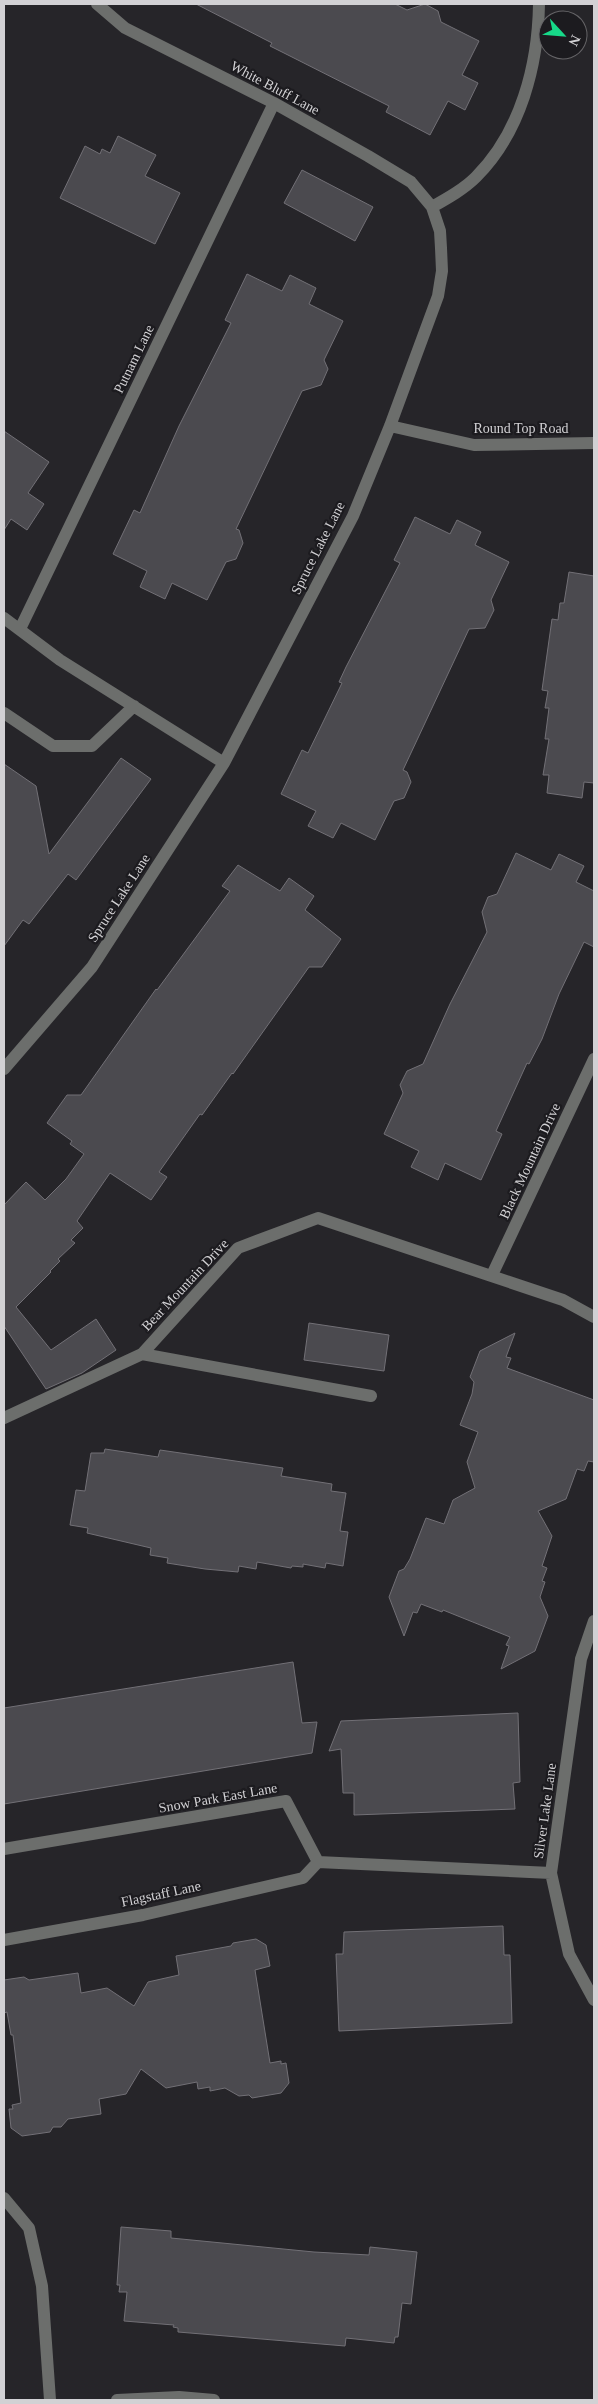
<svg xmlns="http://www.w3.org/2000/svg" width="598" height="2404" font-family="Georgia,serif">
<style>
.building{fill:#4b4a4f;stroke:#727076}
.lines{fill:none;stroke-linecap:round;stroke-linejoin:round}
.minor{stroke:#6c6e6c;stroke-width:12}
.labels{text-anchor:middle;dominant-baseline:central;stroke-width:4.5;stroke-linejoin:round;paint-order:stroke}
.street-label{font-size:14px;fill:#d2d1d4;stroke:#1c1b1f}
</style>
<rect width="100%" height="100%" fill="#262529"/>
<path class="building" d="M 196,4 L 395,4 L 407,10 L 425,4 L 438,11 L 441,22 L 479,41 L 462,75 L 478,83 L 465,110 L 448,101 L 430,135 L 386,112 L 389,106 L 284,53 L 270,46 L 272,43 Z
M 118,136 L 156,155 L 145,176 L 180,193 L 155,244 L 60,198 L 85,146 L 100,154 L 102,149 L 110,153 Z
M 302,170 L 373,207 L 355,241 L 284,203 Z
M 247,274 L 282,291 L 290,275 L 316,288 L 309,304 L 343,321 L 324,360 L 328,369 L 321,385 L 302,391 L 236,529 L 239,530 L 243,543 L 236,559 L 226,562 L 207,600 L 172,583 L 165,599 L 140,587 L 147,571 L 113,554 L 134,510 L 140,513 L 179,426 L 231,323 L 225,320 Z
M 4,431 L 49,462 L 28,493 L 44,504 L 27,530 L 11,519 L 4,530 Z
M 415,517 L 450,534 L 457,520 L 481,532 L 475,545 L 509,562 L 491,600 L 494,610 L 485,628 L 469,629 L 403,770 L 407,772 L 411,782 L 404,798 L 394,801 L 375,840 L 341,823 L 333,838 L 308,826 L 316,811 L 281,794 L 302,750 L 308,753 L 342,683 L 339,682 L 346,667 L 400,563 L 394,560 Z
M 569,572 L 594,576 L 594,783 L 584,782 L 582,798 L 547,793 L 549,775 L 543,775 L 549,739 L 545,739 L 549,708 L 545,708 L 548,691 L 542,690 L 552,619 L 558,620 L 560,603 L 564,603 Z
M 121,758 L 151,779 L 76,880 L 68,874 L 29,924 L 23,920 L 4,946 L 4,764 L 36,786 L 49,854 Z
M 516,853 L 551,870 L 559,854 L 584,866 L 576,882 L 594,891 L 594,947 L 584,942 L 559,994 L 542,1039 L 529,1064 L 527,1063 L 496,1131 L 502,1134 L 481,1180 L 445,1163 L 438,1180 L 411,1167 L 419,1151 L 384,1134 L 403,1093 L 400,1085 L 407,1071 L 423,1064 L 450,1004 L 487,932 L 482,912 L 488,897 L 497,894 Z
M 238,865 L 280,891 L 289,878 L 314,896 L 305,910 L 341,939 L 322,967 L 309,967 L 233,1074 L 232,1073 L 202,1115 L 200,1114 L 159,1172 L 167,1177 L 151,1200 L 110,1173 L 77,1221 L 83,1228 L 71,1240 L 75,1243 L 58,1259 L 60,1261 L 50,1271 L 51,1272 L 16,1307 L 51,1350 L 96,1319 L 116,1350 L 82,1373 L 46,1389 L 4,1326 L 4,1205 L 26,1182 L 45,1200 L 66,1179 L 84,1154 L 70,1144 L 72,1141 L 47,1123 L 67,1095 L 81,1095 L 156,989 L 157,990 L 230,891 L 222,886 Z
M 309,1323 L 389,1335 L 384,1371 L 304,1360 Z
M 515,1333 L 506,1357 L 511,1358 L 507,1368 L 594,1400 L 594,1462 L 588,1461 L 584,1471 L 577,1469 L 566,1499 L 538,1511 L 552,1536 L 542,1566 L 547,1568 L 542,1581 L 545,1582 L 540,1597 L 548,1616 L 535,1651 L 501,1669 L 509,1646 L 506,1645 L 510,1637 L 443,1610 L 442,1612 L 421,1604 L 417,1613 L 413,1612 L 404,1636 L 389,1597 L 399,1571 L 404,1569 L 410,1559 L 426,1518 L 444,1524 L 453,1500 L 475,1488 L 467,1462 L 478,1432 L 460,1425 L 472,1394 L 474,1382 L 470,1377 L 480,1351 Z
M 105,1449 L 158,1457 L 160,1450 L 283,1468 L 281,1476 L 332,1484 L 331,1491 L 346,1493 L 340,1531 L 348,1532 L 343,1566 L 326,1563 L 325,1568 L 303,1564 L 303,1567 L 292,1566 L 291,1568 L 257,1562 L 256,1569 L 239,1566 L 238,1572 L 205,1569 L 167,1563 L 168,1558 L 150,1555 L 151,1548 L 87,1533 L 88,1528 L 70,1525 L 76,1490 L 85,1491 L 91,1453 L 104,1453 Z
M 293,1662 L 302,1723 L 317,1722 L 312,1753 L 4,1804 L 4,1708 Z
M 518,1713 L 520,1782 L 513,1783 L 515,1809 L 354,1815 L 354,1793 L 343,1793 L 341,1749 L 329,1751 L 341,1721 Z
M 503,1926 L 504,1955 L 510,1955 L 512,2023 L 339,2031 L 336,1954 L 343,1954 L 344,1932 Z
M 256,1939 L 266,1945 L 270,1966 L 255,1970 L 270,2063 L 281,2061 L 281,2064 L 286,2063 L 289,2083 L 281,2093 L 252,2098 L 249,2095 L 239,2096 L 225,2088 L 210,2091 L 210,2087 L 198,2089 L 197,2082 L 166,2088 L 141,2069 L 126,2094 L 99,2099 L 101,2114 L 68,2119 L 61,2127 L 53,2127 L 50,2132 L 22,2136 L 11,2128 L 9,2109 L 13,2109 L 12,2105 L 21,2103 L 13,2035 L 11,2035 L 7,2012 L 4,2013 L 4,1980 L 24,1977 L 29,1980 L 78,1973 L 81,1993 L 107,1988 L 134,2006 L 148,1982 L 179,1975 L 176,1956 L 231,1946 L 233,1943 Z
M 121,2227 L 171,2231 L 171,2238 L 314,2252 L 369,2255 L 370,2247 L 417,2252 L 411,2304 L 402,2303 L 398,2337 L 395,2337 L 394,2343 L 346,2338 L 345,2346 L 178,2332 L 178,2328 L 173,2327 L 174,2325 L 124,2321 L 127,2292 L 119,2292 L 120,2285 L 117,2285 Z"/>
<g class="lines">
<path class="minor" d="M 97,4 L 125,28 L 274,103 L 368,156 L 411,182 L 432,207
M 390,426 L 474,445 L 594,443
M 4,618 L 60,660 L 224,763
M 20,629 L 274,103
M 4,713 L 53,746 L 92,746 L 134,706
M 4,1069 L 92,967 L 224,763 L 353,516 L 390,426 L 438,296 L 442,271 L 441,248 L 440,231 L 432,207 C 448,198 464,189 476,177 C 521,132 538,65 539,4
M 492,1275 L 594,1059
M 142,1354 L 371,1396
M 4,1418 L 142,1354 L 238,1248 L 318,1218 L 563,1300 L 594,1317
M 594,1621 L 581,1659 L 551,1873 L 569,1954 L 594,2000
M 4,1849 L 286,1801 L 318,1862
M 318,1862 L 551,1873
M 4,1940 L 143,1915 L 303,1878 L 318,1862
M 4,2198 L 29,2228 L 42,2286 L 50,2400
M 117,2400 L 179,2397 L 214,2400"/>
</g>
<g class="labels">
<g class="street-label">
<text transform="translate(275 88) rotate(28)">White Bluff Lane</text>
<text transform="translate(134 359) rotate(-64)">Putnam Lane</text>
<text x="521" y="428">Round Top Road</text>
<text transform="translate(318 548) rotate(-63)">Spruce Lake Lane</text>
<text transform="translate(119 898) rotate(-57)">Spruce Lake Lane</text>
<text transform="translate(530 1161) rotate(-65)">Black Mountain Drive</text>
<text transform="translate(185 1285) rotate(-47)">Bear Mountain Drive</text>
<text transform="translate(218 1798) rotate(-10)">Snow Park East Lane</text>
<text transform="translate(545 1811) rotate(-82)">Silver Lake Lane</text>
<text transform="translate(161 1894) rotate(-12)">Flagstaff Lane</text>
</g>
</g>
<rect width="598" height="2404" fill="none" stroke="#d2d1d4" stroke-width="10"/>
<g transform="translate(563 35) rotate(116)"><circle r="24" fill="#1c1b1f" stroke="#656467"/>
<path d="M0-4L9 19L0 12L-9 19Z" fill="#17d989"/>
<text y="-8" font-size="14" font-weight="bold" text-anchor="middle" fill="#d2d1d4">N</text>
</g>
</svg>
